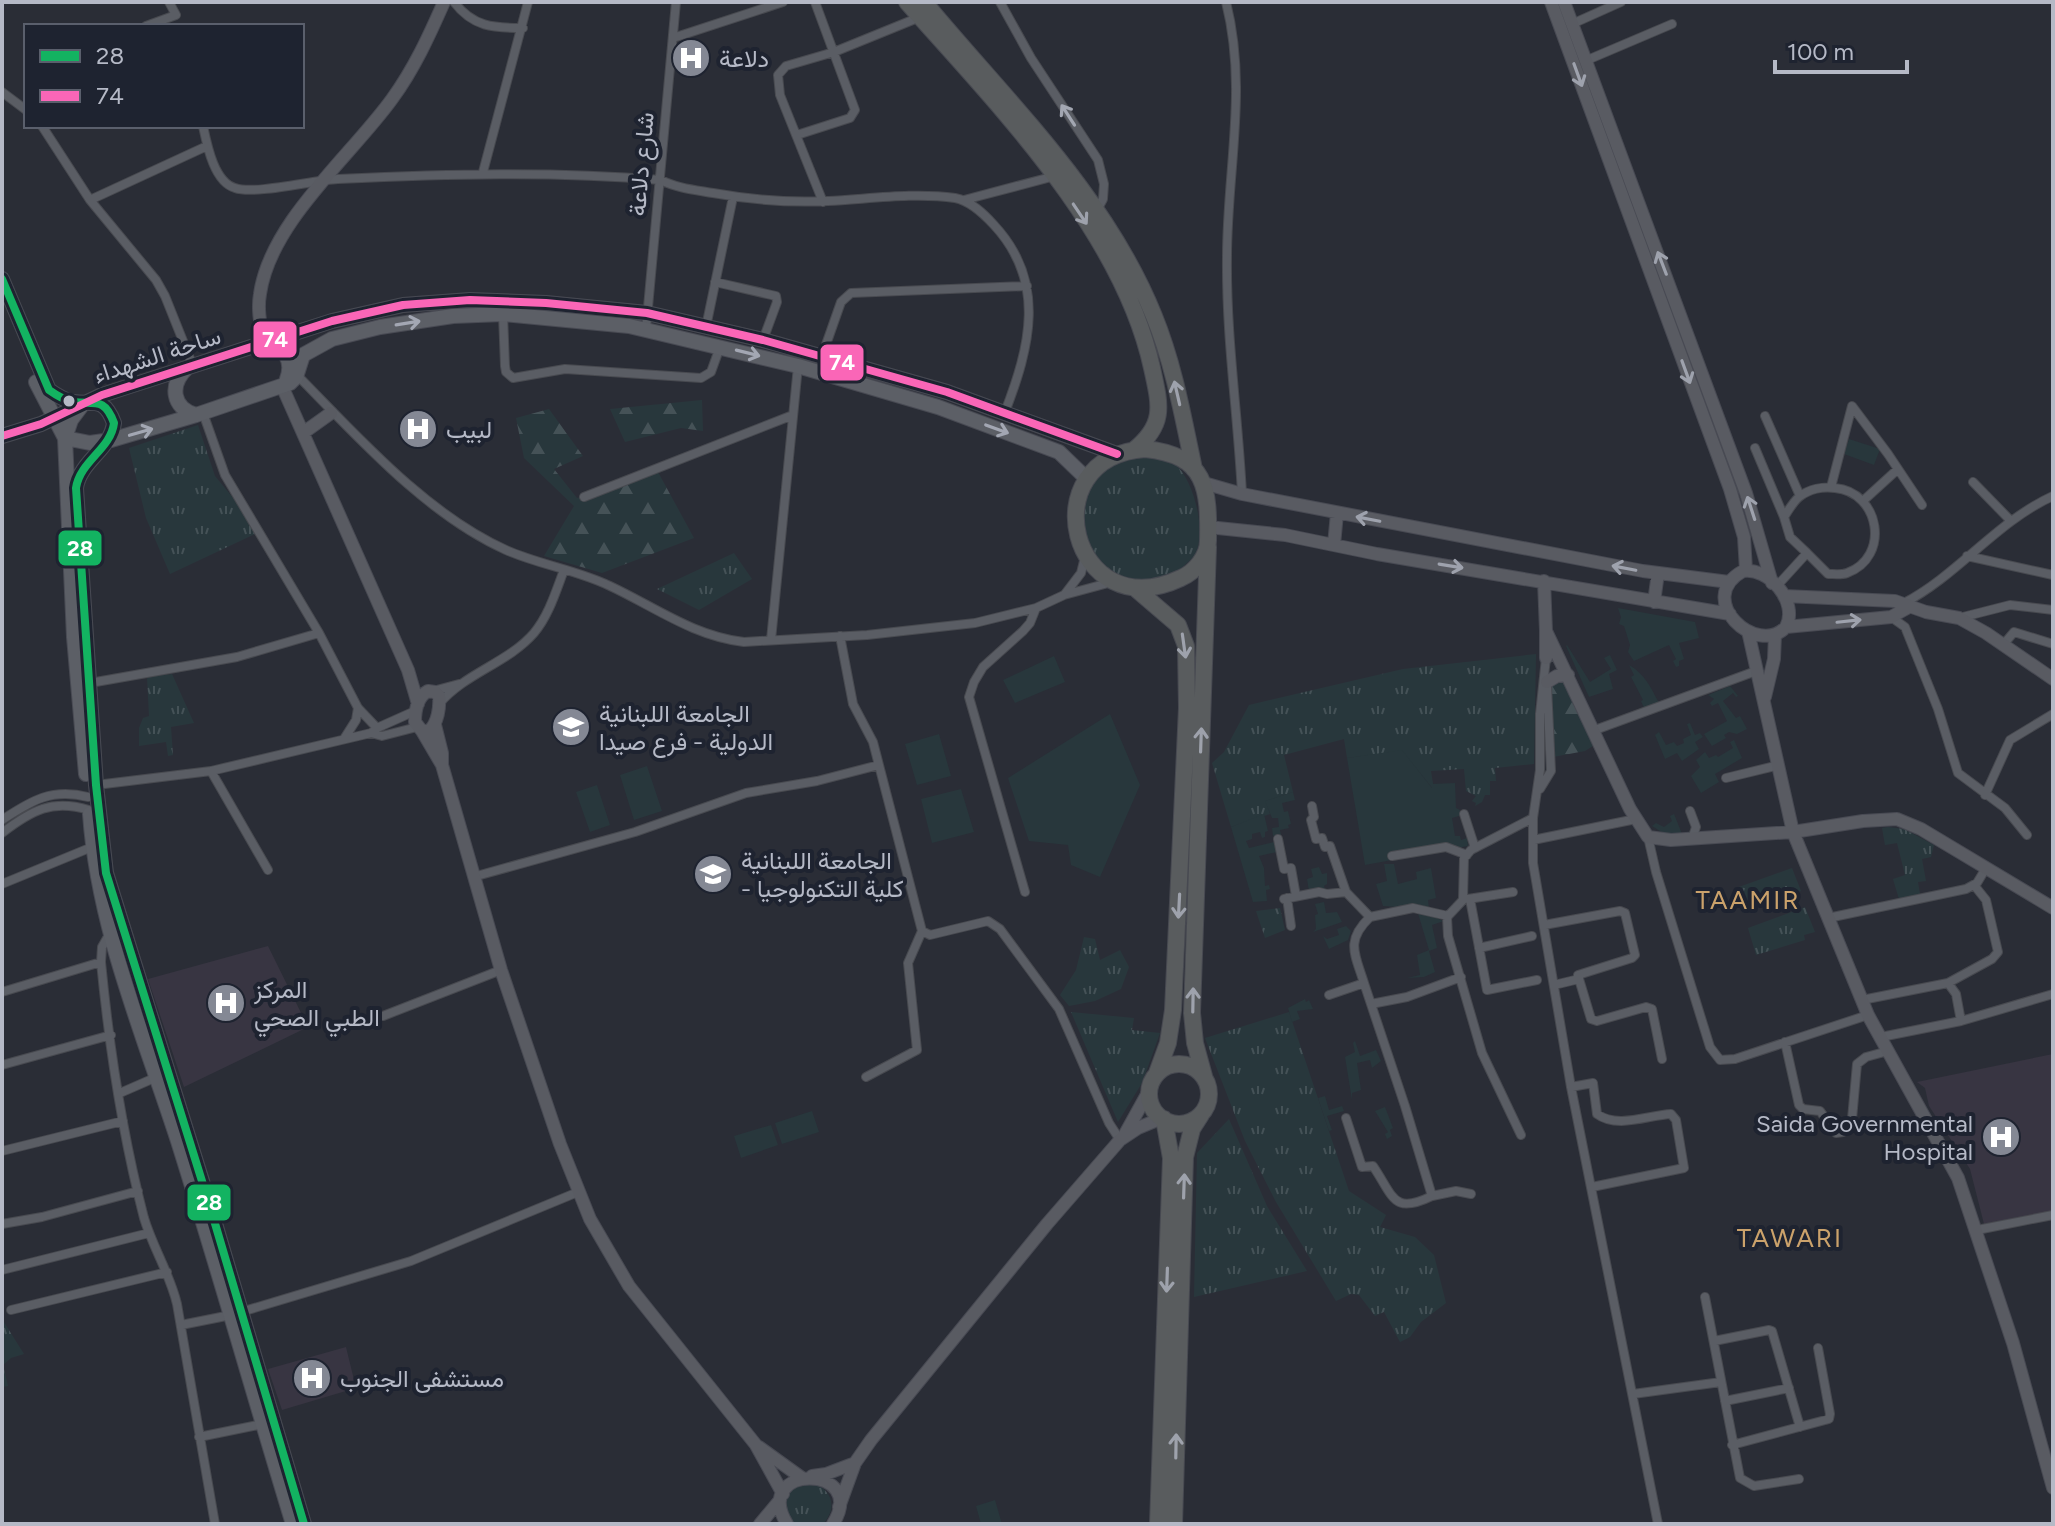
<svg xmlns="http://www.w3.org/2000/svg" width="2055" height="1526" font-family="Figtree,Vazirmatn,sans-serif">
<style>
.medical{fill:#383542}
.grass{fill:url(#grass-tufts)}
.forest{fill:url(#forest-firs)}
.garden{fill:#28373c}
.lines{fill:none;stroke-linecap:round;stroke-linejoin:round}
.street-casing{stroke:#484a50;stroke-width:10}
.secondary-casing{stroke:#484a53;stroke-width:14}
.primary-casing{stroke:#484a53;stroke-width:16}
.highway-casing{stroke:#474951;stroke-width:18}
.street{stroke:#5a5d64;stroke-width:8}
.secondary{stroke:#595b62;stroke-width:12}
.primary{stroke:#5c5f66;stroke-width:14}
.highway{stroke:#595c5e;stroke-width:16}
.bus-1-casing{stroke:#1e2330;stroke-width:14}
.bus-2-casing{stroke:#1e2330;stroke-width:14}
.bus-1{stroke:#13b361;stroke-width:8}
.bus-2{stroke:#fa66b7;stroke-width:8}
.oneway{stroke:#9ea2ad}
.oneway2{stroke:#a3a7b2}
.oneway3{stroke:#9ea2ac}
.oneway4{stroke:#a3a7b3}
.bus-dot{fill:#b5b9c6;stroke:#1e2330;stroke-width:3}
.labels{text-anchor:middle;dominant-baseline:central;stroke-width:8;stroke-linejoin:round;paint-order:stroke}
.poi-label{font-size:24px;fill:#b5b9c6;stroke:#1e2330;text-anchor:start}
.street-label{font-size:24px;fill:#b5b9c6;stroke:#1e2330}
.neighbourhood-label{font-size:26px;letter-spacing:2px;fill:#cba26b;stroke:#1e2330}
.line-badge{stroke:#1e2330;stroke-width:3}
.badge-label{font-size:22px;text-anchor:middle;font-weight:bold;fill:#fff}
</style>
<defs>
<pattern id="grass-tufts" width="24" height="20" patternUnits="userSpaceOnUse" patternTransform="scale(2)"><rect width="24" height="20" fill="#28373c"/><path d="M3 7l-1-3M5 7V3M7 7l1-3M15 17l-1-3M17 17v-4M19 17l1-3" fill="none" stroke="#455257"/></pattern>
<pattern id="forest-firs" width="22" height="20" patternUnits="userSpaceOnUse" patternTransform="scale(2)"><rect width="22" height="20" fill="#28373c"/><path d="M5 1l3.5 6h-7zM16 11l3.5 6h-7z" fill="#455257"/></pattern>
</defs>
<rect width="100%" height="100%" fill="#2a2d36"/>
<path class="medical" d="M 268,946 L 308,1027 L 184,1087 L 148,979 Z
M 2053,1054 L 2053,1211 L 1984,1224 L 1970,1169 L 1929,1106 L 1925,1088 L 1917,1082 Z
M 346,1347 L 356,1388 L 282,1410 L 268,1369 Z"/>
<path class="grass" d="M 198,425 L 215,476 L 239,505 L 255,534 L 170,574 L 146,518 L 129,448 Z
M 1152,455 C 1159,457 1169,459 1175,464 C 1194,480 1207,532 1195,555 C 1195,556 1187,563 1186,564 C 1160,590 1117,584 1094,557 C 1073,532 1080,480 1110,465 C 1121,459 1139,458 1152,455 Z
M 734,553 L 752,579 L 699,610 L 657,589 Z
M 1536,654 L 1534,764 L 1495,768 L 1496,781 L 1490,781 L 1490,795 L 1485,795 L 1482,802 L 1475,806 L 1476,803 L 1472,801 L 1476,796 L 1466,791 L 1464,769 L 1431,771 L 1434,790 L 1402,751 L 1347,758 L 1344,739 L 1284,755 L 1293,792 L 1266,801 L 1270,814 L 1231,827 L 1212,763 L 1224,752 L 1249,705 L 1403,669 Z
M 172,674 L 194,723 L 171,727 L 173,755 L 168,756 L 166,742 L 139,746 L 139,728 L 143,718 L 149,716 L 147,677 Z
M 1888,827 L 1904,829 L 1934,845 L 1931,857 L 1922,859 L 1926,881 L 1918,882 L 1920,894 L 1899,899 L 1893,879 L 1905,875 L 1897,843 L 1885,845 L 1882,828 Z
M 1792,868 L 1801,891 L 1743,913 L 1736,888 Z
M 1805,907 L 1815,932 L 1804,935 L 1805,940 L 1756,955 L 1748,928 Z
M 1280,908 L 1285,930 L 1265,938 L 1256,911 Z
M 1084,937 L 1095,939 L 1100,960 L 1120,950 L 1129,967 L 1121,989 L 1095,1001 L 1069,1006 L 1060,995 L 1076,970 Z
M 1071,1012 L 1134,1018 L 1132,1030 L 1160,1033 L 1142,1083 L 1118,1122 Z
M 1289,1012 L 1349,1191 L 1386,1215 L 1380,1227 L 1415,1237 L 1434,1255 L 1446,1303 L 1421,1322 L 1410,1337 L 1400,1342 L 1384,1312 L 1375,1316 L 1359,1295 L 1351,1294 L 1336,1301 L 1276,1202 L 1245,1141 L 1205,1038 Z
M 1229,1119 L 1267,1206 L 1307,1271 L 1194,1297 L 1197,1153 Z
M 2,1319 L 24,1354 L 11,1358 L 3,1365 L 8,1386 L 2,1387 Z
M 814,1482 C 832,1492 838,1507 823,1524 L 793,1524 C 784,1510 784,1503 791,1488 Z"/>
<path class="forest" d="M 702,400 L 703,431 L 681,428 L 625,442 L 610,409 Z
M 549,409 L 583,456 L 554,469 L 577,498 L 658,472 L 694,538 L 602,573 L 544,556 L 574,506 L 524,458 L 516,418 Z
M 1563,679 L 1596,744 L 1585,751 L 1553,757 L 1550,683 Z"/>
<path class="garden" d="M 1849,439 L 1880,449 L 1874,465 L 1844,454 Z
M 1618,608 L 1695,622 L 1699,638 L 1679,643 L 1684,659 L 1679,661 L 1679,666 L 1676,667 L 1673,661 L 1676,659 L 1669,645 L 1634,661 L 1628,652 L 1630,645 L 1624,626 L 1619,624 L 1621,617 Z
M 1567,645 L 1590,682 L 1611,669 L 1604,658 L 1610,655 L 1617,670 L 1609,674 L 1613,689 L 1589,697 L 1566,646 Z
M 1054,656 L 1065,682 L 1015,703 L 1003,680 Z
M 1629,665 C 1645,674 1651,688 1659,703 L 1645,710 L 1641,701 L 1643,700 L 1631,677 L 1634,675 Z
M 1730,686 L 1738,696 L 1736,697 L 1733,693 L 1723,701 L 1736,718 L 1740,716 L 1747,729 L 1737,734 L 1729,732 L 1724,735 L 1726,738 L 1712,746 L 1704,734 L 1727,721 L 1718,703 L 1712,706 L 1710,703 L 1714,699 L 1708,695 Z
M 1110,714 L 1140,785 L 1100,877 L 1071,865 L 1068,845 L 1029,841 L 1008,778 Z
M 1690,723 L 1695,735 L 1700,733 L 1703,737 L 1695,742 L 1699,749 L 1682,761 L 1677,753 L 1665,759 L 1655,735 L 1659,732 L 1666,745 L 1674,742 L 1677,746 L 1684,743 L 1683,739 L 1691,735 L 1687,724 Z
M 939,734 L 951,776 L 917,785 L 905,744 Z
M 1734,740 L 1742,758 L 1715,774 L 1719,782 L 1701,793 L 1691,776 L 1700,767 L 1696,760 L 1705,752 L 1709,758 L 1716,755 L 1718,757 L 1733,748 L 1730,742 Z
M 1402,750 L 1432,788 L 1432,784 L 1455,783 L 1456,808 L 1460,810 L 1459,816 L 1452,818 L 1455,836 L 1460,836 L 1461,840 L 1467,838 L 1468,846 L 1365,865 L 1347,758 Z
M 647,766 L 662,811 L 634,820 L 620,775 Z
M 597,785 L 610,825 L 590,832 L 576,792 Z
M 961,789 L 974,832 L 932,843 L 921,799 Z
M 1293,792 L 1295,800 L 1282,803 L 1284,812 L 1288,811 L 1291,824 L 1288,825 L 1289,828 L 1280,830 L 1281,835 L 1273,836 L 1272,828 L 1279,827 L 1278,818 L 1272,818 L 1265,801 Z
M 1264,814 L 1268,831 L 1265,832 L 1265,837 L 1262,838 L 1260,832 L 1252,834 L 1252,839 L 1246,841 L 1249,848 L 1274,842 L 1277,852 L 1259,856 L 1264,868 L 1265,886 L 1269,885 L 1270,889 L 1266,890 L 1267,901 L 1253,902 L 1231,827 Z
M 1674,814 L 1682,834 L 1668,836 L 1652,826 L 1656,823 L 1664,827 L 1672,821 L 1670,816 Z
M 1384,864 L 1394,864 L 1398,884 L 1417,879 L 1416,872 L 1431,868 L 1436,898 L 1428,900 L 1429,909 L 1383,906 L 1376,884 L 1387,881 Z
M 1319,867 L 1322,874 L 1327,873 L 1327,884 L 1324,886 L 1326,892 L 1309,891 L 1307,879 L 1313,877 L 1311,869 Z
M 1324,902 L 1326,913 L 1337,912 L 1342,922 L 1313,932 L 1316,929 L 1315,915 L 1318,914 L 1315,904 Z
M 1417,910 L 1444,921 L 1432,925 L 1437,948 L 1429,951 L 1435,972 L 1424,977 L 1407,978 L 1420,975 L 1417,955 L 1429,950 Z
M 1346,926 L 1351,931 L 1348,940 L 1329,949 L 1323,936 L 1327,939 L 1339,935 L 1337,929 Z
M 1305,999 L 1306,1002 L 1309,1000 L 1313,1009 L 1297,1011 L 1300,1019 L 1292,1022 L 1288,1008 Z
M 1355,1041 L 1360,1056 L 1376,1050 L 1381,1061 L 1372,1068 L 1370,1060 L 1357,1063 L 1361,1090 L 1352,1093 L 1352,1100 L 1345,1057 L 1355,1052 L 1353,1043 Z
M 1325,1096 L 1329,1110 L 1342,1106 L 1344,1111 L 1327,1116 L 1332,1130 L 1329,1131 L 1318,1098 Z
M 1385,1107 L 1393,1128 L 1390,1130 L 1392,1136 L 1387,1139 L 1385,1134 L 1388,1132 L 1375,1111 Z
M 812,1111 L 819,1132 L 782,1144 L 775,1123 Z
M 771,1125 L 778,1145 L 741,1158 L 734,1136 Z
M 995,1500 L 1002,1524 L 981,1524 L 976,1506 Z"/>
<g class="lines">
<g class="street-casing">
<path id="street" d="M 454,2 C 473,27 493,28 523,28
M 1000,2 L 1031,58 L 1098,160 L 1104,184 L 1103,199 L 1097,210
M 1226,2 C 1248,89 1227,170 1227,257 C 1226,337 1238,415 1242,494
M 1572,24 L 1621,2
M 146,26 L 176,15 L 169,2
M 673,38 L 783,2
M 1585,61 L 1672,24
M 2,92 L 26,110
M 42,126 L 90,200 L 156,280 L 165,296 L 193,366
M 203,126 C 207,145 214,182 235,188 C 255,195 313,180 338,179 C 446,174 553,171 661,180 C 676,188 696,190 713,193 C 752,200 789,203 828,201 C 869,199 914,192 955,198 C 971,201 984,214 994,225 C 1047,282 1030,347 1005,412
M 797,135 L 850,118 L 855,110 L 815,2
M 483,172 L 528,2
M 90,200 L 207,146
M 964,200 L 1055,176
M 823,202 L 780,95 L 778,75 L 786,66 L 834,52 L 920,17
M 715,282 L 776,296 L 777,302 L 763,340
M 503,314 L 505,366 L 506,372 L 513,378 L 565,369 L 701,378 L 711,372 L 720,347
M 706,327 L 733,197
M 646,329 L 676,2
M 822,356 L 841,302 L 851,293 L 1027,286
M 297,375 C 358,437 426,514 506,550 C 540,565 577,570 610,586 C 655,607 693,636 744,642 L 867,635 L 975,623 L 1036,608 L 1064,595 L 1112,582
M 203,413 L 225,475 L 319,633 L 358,708 L 377,728
M 1765,416 L 1800,496
M 1755,448 L 1784,517
M 1973,482 L 2010,520
M 1831,487 L 1852,406 L 1888,454 L 1922,505
M 584,497 L 793,415
M 1864,500 L 1898,469
M 1967,556 L 2053,575
M 1776,587 L 1807,553 L 1828,574 C 1834,574 1842,575 1847,573 C 1891,557 1880,492 1835,488 C 1823,486 1809,489 1799,497 C 1793,502 1788,511 1784,517 L 1790,537 L 1807,553
M 1065,594 L 1081,573 L 1085,557
M 1904,603 C 1958,575 1996,522 2053,496
M 1891,617 L 1905,627 L 1938,709 L 1958,773 L 2005,808 L 2027,835
M 1959,618 L 2010,605 L 2053,610
M 840,636 L 853,704 L 873,742 L 922,931 L 930,935 L 988,921 L 1000,929 L 1059,1009 L 1109,1123 L 1120,1140
M 771,640 L 798,366
M 2003,645 L 2014,632 L 2053,644
M 1546,658 L 1540,714 L 1540,770 L 1533,818 L 1533,863 L 1571,1087 L 1658,1524
M 90,683 L 237,657 L 319,633
M 433,691 L 459,684
M 439,704 C 465,673 508,663 534,633 C 549,615 556,591 564,570
M 1595,730 L 1756,671
M 371,733 L 382,736 L 417,727
M 344,739 L 356,720 L 358,708
M 211,771 L 268,870
M 1726,778 L 1779,765
M 96,785 L 211,771 L 371,733 L 377,728 L 415,711
M 1540,789 L 1551,771 L 1547,686
M 1985,795 L 2010,740 L 2053,714
M 1312,806 L 1314,817 L 1311,820 L 1316,839 L 1322,838 L 1325,847 L 1330,846 L 1346,892 L 1370,917 L 1413,908 L 1448,916
M 1690,811 L 1696,827 L 1692,839
M 1464,814 L 1475,848
M 2,820 C 32,800 52,788 88,797
M 2,833 C 32,810 52,799 89,810
M 1648,837 L 1656,872 L 1710,1047 L 1720,1060 L 1735,1059 L 1868,1015
M 1278,839 L 1284,869 L 1291,868 L 1296,896
M 1533,840 L 1636,819
M 1392,856 L 1446,847 L 1467,855
M 473,877 L 635,832 L 746,793 L 817,781 L 879,765
M 2,884 L 92,847
M 1025,892 L 969,697 L 974,682 L 983,667 L 1023,631 L 1030,623 L 1036,608
M 1287,898 L 1291,926
M 1284,899 L 1319,892 L 1327,894 L 1346,892
M 1468,899 L 1513,892
M 1470,899 L 1487,990 L 1537,980
M 1828,918 L 1966,889 L 1977,883 L 1986,868
M 1544,925 L 1620,911 L 1625,913 L 1635,955 L 1632,958 L 1578,975 L 1579,979 L 1591,1019 L 1597,1021 L 1646,1007 L 1652,1009 L 1662,1059
M 110,933 L 102,947 L 101,962 C 109,1045 123,1137 144,1218 C 153,1248 170,1274 177,1304 L 215,1524
M 1479,948 L 1532,936
M 1948,983 L 1992,959 L 1998,952 L 1986,900 L 1974,885
M 1554,985 L 1579,979
M 2,992 L 101,962
M 1329,995 L 1364,983 C 1355,954 1345,941 1370,917
M 1862,1000 L 1948,983 L 1956,994 L 1961,1021
M 1371,1004 L 1407,997 L 1461,977
M 383,1016 L 501,970
M 1881,1037 L 1961,1021 L 2053,994
M 1785,1042 L 1799,1105 L 1803,1109 L 1820,1111 L 1836,1133 L 1843,1132 L 1852,1119 L 1857,1064 L 1866,1057 L 1888,1051
M 2,1065 L 111,1035
M 866,1077 L 917,1050 L 908,963 L 922,931
M 1571,1087 L 1593,1083 L 1597,1114 C 1617,1129 1649,1115 1671,1114 L 1676,1120 L 1684,1168 L 1592,1187
M 120,1093 L 159,1076
M 1346,1118 L 1362,1167 L 1373,1166 C 1394,1197 1393,1215 1432,1196 L 1405,1106 L 1364,983
M 1521,1135 L 1482,1053 L 1448,936 L 1447,917 L 1463,900 L 1464,858 L 1471,850 L 1533,818
M 2,1151 L 123,1121
M 1432,1196 L 1456,1191 L 1471,1194
M 2,1224 L 42,1217 L 138,1191
M 1977,1230 L 2053,1215
M 2,1270 L 149,1233
M 1705,1297 L 1740,1478 L 1754,1486 L 1799,1479
M 11,1310 L 167,1272
M 181,1325 L 231,1315 L 411,1261 L 578,1192
M 1714,1341 L 1769,1330 L 1772,1331 L 1800,1427
M 1633,1394 L 1721,1382
M 1725,1401 L 1789,1388
M 199,1437 L 263,1424
M 1732,1445 L 1829,1419 L 1830,1414 L 1818,1348"/>
</g>
<g class="secondary-casing">
<path id="secondary" d="M 1551,2 L 1730,489 L 1744,537 L 1746,570
M 1564,2 L 1746,493 L 1772,583
M 264,342 C 261,326 257,311 260,294 C 270,222 351,156 392,99 C 414,69 429,36 444,2
M 282,386 L 408,670 L 418,704
M 303,433 L 331,413
M 1204,483 L 1242,494 L 1643,571 L 1729,582
M 1208,527 L 1285,535 L 1377,554 L 1730,614
M 1334,545 L 1337,513
M 1544,581 L 1546,631 L 1630,809 L 1648,837 L 1671,840 L 1793,832 L 1863,821 L 1897,819 L 1921,829 L 2053,908
M 1784,596 L 1895,601 L 1926,612 L 1959,618 L 1986,633 L 2053,679
M 1654,602 L 1658,573
M 1786,627 C 1799,601 1768,567 1743,571 C 1693,599 1757,658 1786,627 L 1891,617 L 1909,607
M 1748,631 L 1793,832 L 1868,1015 L 1958,1178 L 2013,1343 L 2053,1488
M 1546,658 L 1546,631
M 1547,682 L 1557,676 L 1568,675
M 428,691 L 435,692 L 439,696 C 440,707 438,723 429,731 L 422,731 L 415,722 C 415,710 417,697 428,691 Z
M 1765,697 L 1774,659 L 1775,635
M 435,725 L 442,753 L 442,765 L 501,970 L 560,1144 L 590,1219 L 629,1286 L 756,1445 L 783,1494
M 422,731 L 442,765
M 1124,1136 L 1150,1089
M 759,1447 L 802,1478
M 812,1476 L 826,1474 L 855,1463
M 839,1507 L 855,1463 L 871,1440 L 1047,1224 L 1120,1140 L 1138,1128 L 1162,1118
M 760,1524 L 780,1500
M 787,1524 C 750,1463 870,1464 833,1524"/>
</g>
<g class="primary-casing">
<path id="primary" d="M 2,279 L 49,390 C 56,395 64,400 73,402 C 94,405 104,396 114,423 C 111,449 80,461 76,488 L 96,785 L 106,873 L 211,1210 L 304,1524
M 264,342 C 284,346 294,360 287,379
M 187,368 C 169,385 172,408 196,415
M 36,382 L 65,438 L 74,637 L 86,774
M 83,404 L 71,420 L 65,438 L 90,443 L 111,440 L 196,415 L 290,383 L 296,377 L 303,355 L 332,339 L 380,327 L 453,316 L 503,314 L 629,326 L 798,366 L 938,407 L 1059,452 L 1087,479
M 2,436 L 41,424 L 102,395 L 332,321 L 403,305 L 470,300 L 546,303 L 647,313 L 763,340 L 947,392 L 1117,454
M 90,814 C 98,928 143,1033 178,1141 C 218,1268 254,1396 293,1524"/>
</g>
<g class="highway-casing">
<path id="highway" d="M 907,2 C 998,105 1122,230 1152,368 C 1160,405 1166,424 1134,450
M 924,2 C 1006,101 1105,194 1154,316 C 1174,365 1183,417 1194,469
M 1145,449 C 1207,455 1209,489 1208,541 C 1208,556 1195,572 1181,578 C 1071,630 1029,457 1145,449 Z
M 1136,589 L 1178,625 L 1186,646 L 1187,708 L 1173,1010 L 1168,1043 L 1157,1073
M1149 1094a30 30 0 1 1 60 0a30 30 0 1 1-60 0Z
M 1204,1076 L 1195,1043 L 1192,1013 L 1208,547
M 1158,1524 L 1171,1158 L 1164,1119
M 1174,1524 L 1185,1157 L 1192,1129 L 1201,1115"/>
</g>
<use href="#street" class="street"/>
<use href="#secondary" class="secondary"/>
<use href="#primary" class="primary"/>
<use href="#highway" class="highway"/>
<g class="bus-1-casing">
<path id="bus-1" d="M 2,279 L 49,390 C 56,395 64,400 73,402 C 94,405 104,396 114,423 C 111,449 80,461 76,488 L 96,785 L 106,873 L 211,1210 L 304,1524"/>
</g>
<g class="bus-2-casing">
<path id="bus-2" d="M 2,436 L 41,424 L 102,395 L 332,321 L 403,305 L 470,300 L 546,303 L 647,313 L 763,340 L 947,392 L 1117,454"/>
</g>
<use href="#bus-1" class="bus-1"/>
<use href="#bus-2" class="bus-2"/>
</g>
<defs><path id="oneway-shaft" d="M-6 0H5M1.5-3L5.5 0L1.5 3" fill="none" stroke-width="1.6" stroke-linecap="round" stroke-linejoin="round" transform="scale(2)"/></defs>
<g class="oneway">
<use href="#oneway-shaft" transform="translate(1578 75) rotate(70)"/>
<use href="#oneway-shaft" transform="translate(1662 263) rotate(-111)"/>
<use href="#oneway-shaft" transform="translate(1686 372) rotate(70)"/>
<use href="#oneway-shaft" transform="translate(1751 508) rotate(-108)"/>
<use href="#oneway-shaft" transform="translate(1368 519) rotate(-169)"/>
<use href="#oneway-shaft" transform="translate(1451 566) rotate(9)"/>
<use href="#oneway-shaft" transform="translate(1624 568) rotate(-169)"/>
<use href="#oneway-shaft" transform="translate(1849 621) rotate(-6)"/>
</g>
<use class="oneway2" href="#oneway-shaft" transform="translate(1068 115) rotate(-123)"/>
<g class="oneway3">
<use href="#oneway-shaft" transform="translate(1080 214) rotate(56)"/>
<use href="#oneway-shaft" transform="translate(1177 393) rotate(-103)"/>
<use href="#oneway-shaft" transform="translate(1184 646) rotate(82)"/>
<use href="#oneway-shaft" transform="translate(1201 740) rotate(-88)"/>
<use href="#oneway-shaft" transform="translate(1179 906) rotate(93)"/>
<use href="#oneway-shaft" transform="translate(1193 1000) rotate(-89)"/>
<use href="#oneway-shaft" transform="translate(1184 1186) rotate(-88)"/>
<use href="#oneway-shaft" transform="translate(1167 1280) rotate(92)"/>
<use href="#oneway-shaft" transform="translate(1176 1446) rotate(-89)"/>
</g>
<g class="oneway4">
<use href="#oneway-shaft" transform="translate(408 323) rotate(-9)"/>
<use href="#oneway-shaft" transform="translate(748 353) rotate(14)"/>
<use href="#oneway-shaft" transform="translate(997 429) rotate(20)"/>
<use href="#oneway-shaft" transform="translate(141 432) rotate(-16)"/>
</g>
<defs>
<g id="hospital-disc" transform="scale(2)"><circle r="9.5" fill="#848894" stroke="#1e2330"/><path d="M-5-5h3v3.5h4V-5h3V5h-3V1.5h-4V5h-3Z" fill="#fff"/></g>
<g id="university-disc" transform="scale(2)"><circle r="9.5" fill="#848894" stroke="#1e2330"/><path d="M0-5L7-2L0 1L-7-2ZM-4 1L0 2.5L4 1V4Q0 6-4 4Z" fill="#fff"/></g>
</defs>
<g fill-rule="evenodd">
<use href="#hospital-disc" x="691" y="58"/>
<use href="#hospital-disc" x="418" y="429"/>
<use href="#university-disc" x="571" y="727"/>
<use href="#university-disc" x="713" y="874"/>
<use href="#hospital-disc" x="226" y="1003"/>
<use href="#hospital-disc" x="2001" y="1137"/>
<use href="#hospital-disc" x="312" y="1378"/>
</g>
<circle class="bus-dot" cx="69" cy="401" r="7"/>
<g class="labels">
<g class="poi-label">
<text x="719" y="58">دلاعة</text>
<text x="446" y="429">لبيب</text>
<text x="599" y="713">الجامعة اللبنانية<tspan x="599" dy="28">الدولية - فرع صيدا</tspan></text>
<text x="741" y="860">الجامعة اللبنانية<tspan x="741" dy="28">- كلية التكنولوجيا</tspan></text>
<text x="254" y="989">المركز<tspan x="254" dy="28">الطبي الصحي</tspan></text>
<text x="1973" y="1123" text-anchor="end">Saida Governmental<tspan x="1973" dy="28">Hospital</tspan></text>
<text x="340" y="1378">مستشفى الجنوب</text>
</g>
<g class="street-label">
<text transform="translate(641 164) rotate(-85)">شارع دلاعة</text>
<text transform="translate(157 355) rotate(-18)">ساحة الشهداء</text>
</g>
<g class="neighbourhood-label">
<text x="1748" y="900">TAAMIR</text>
<text x="1790" y="1238">TAWARI</text>
</g>
</g>
<g class="line-badge">
<rect x="252" y="320" width="46" height="39" rx="8" fill="#fa66b7"/>
<rect x="819" y="343" width="46" height="39" rx="8" fill="#fa66b7"/>
<rect x="57" y="529" width="46" height="38" rx="8" fill="#13b361"/>
<rect x="186" y="1183" width="46" height="39" rx="8" fill="#13b361"/>
</g>
<g class="badge-label">
<text x="275" y="347">74</text>
<text x="842" y="370">74</text>
<text x="80" y="556">28</text>
<text x="209" y="1210">28</text>
</g>
<rect width="2055" height="1526" fill="none" stroke="#b5b9c6" stroke-width="8"/>
<rect x="24" y="24" width="280" height="104" fill="#1e2330" stroke="#5a5f6c" stroke-width="2"/>
<rect x="40" y="50" width="40" height="12" fill="#13b361" stroke="#5a5f6c" stroke-width="2"/>
<text x="96" y="64" font-size="24" fill="#b5b9c6">28</text>
<rect x="40" y="90" width="40" height="12" fill="#fa66b7" stroke="#5a5f6c" stroke-width="2"/>
<text x="96" y="104" font-size="24" fill="#b5b9c6">74</text>
<path d="M1775 60v12h132v-12" fill="none" stroke="#b5b9c6" stroke-width="4"/>
<text x="1787" y="60" font-size="24" fill="#b5b9c6" stroke="#1e2330" stroke-width="6" paint-order="stroke">100 m</text>
</svg>
